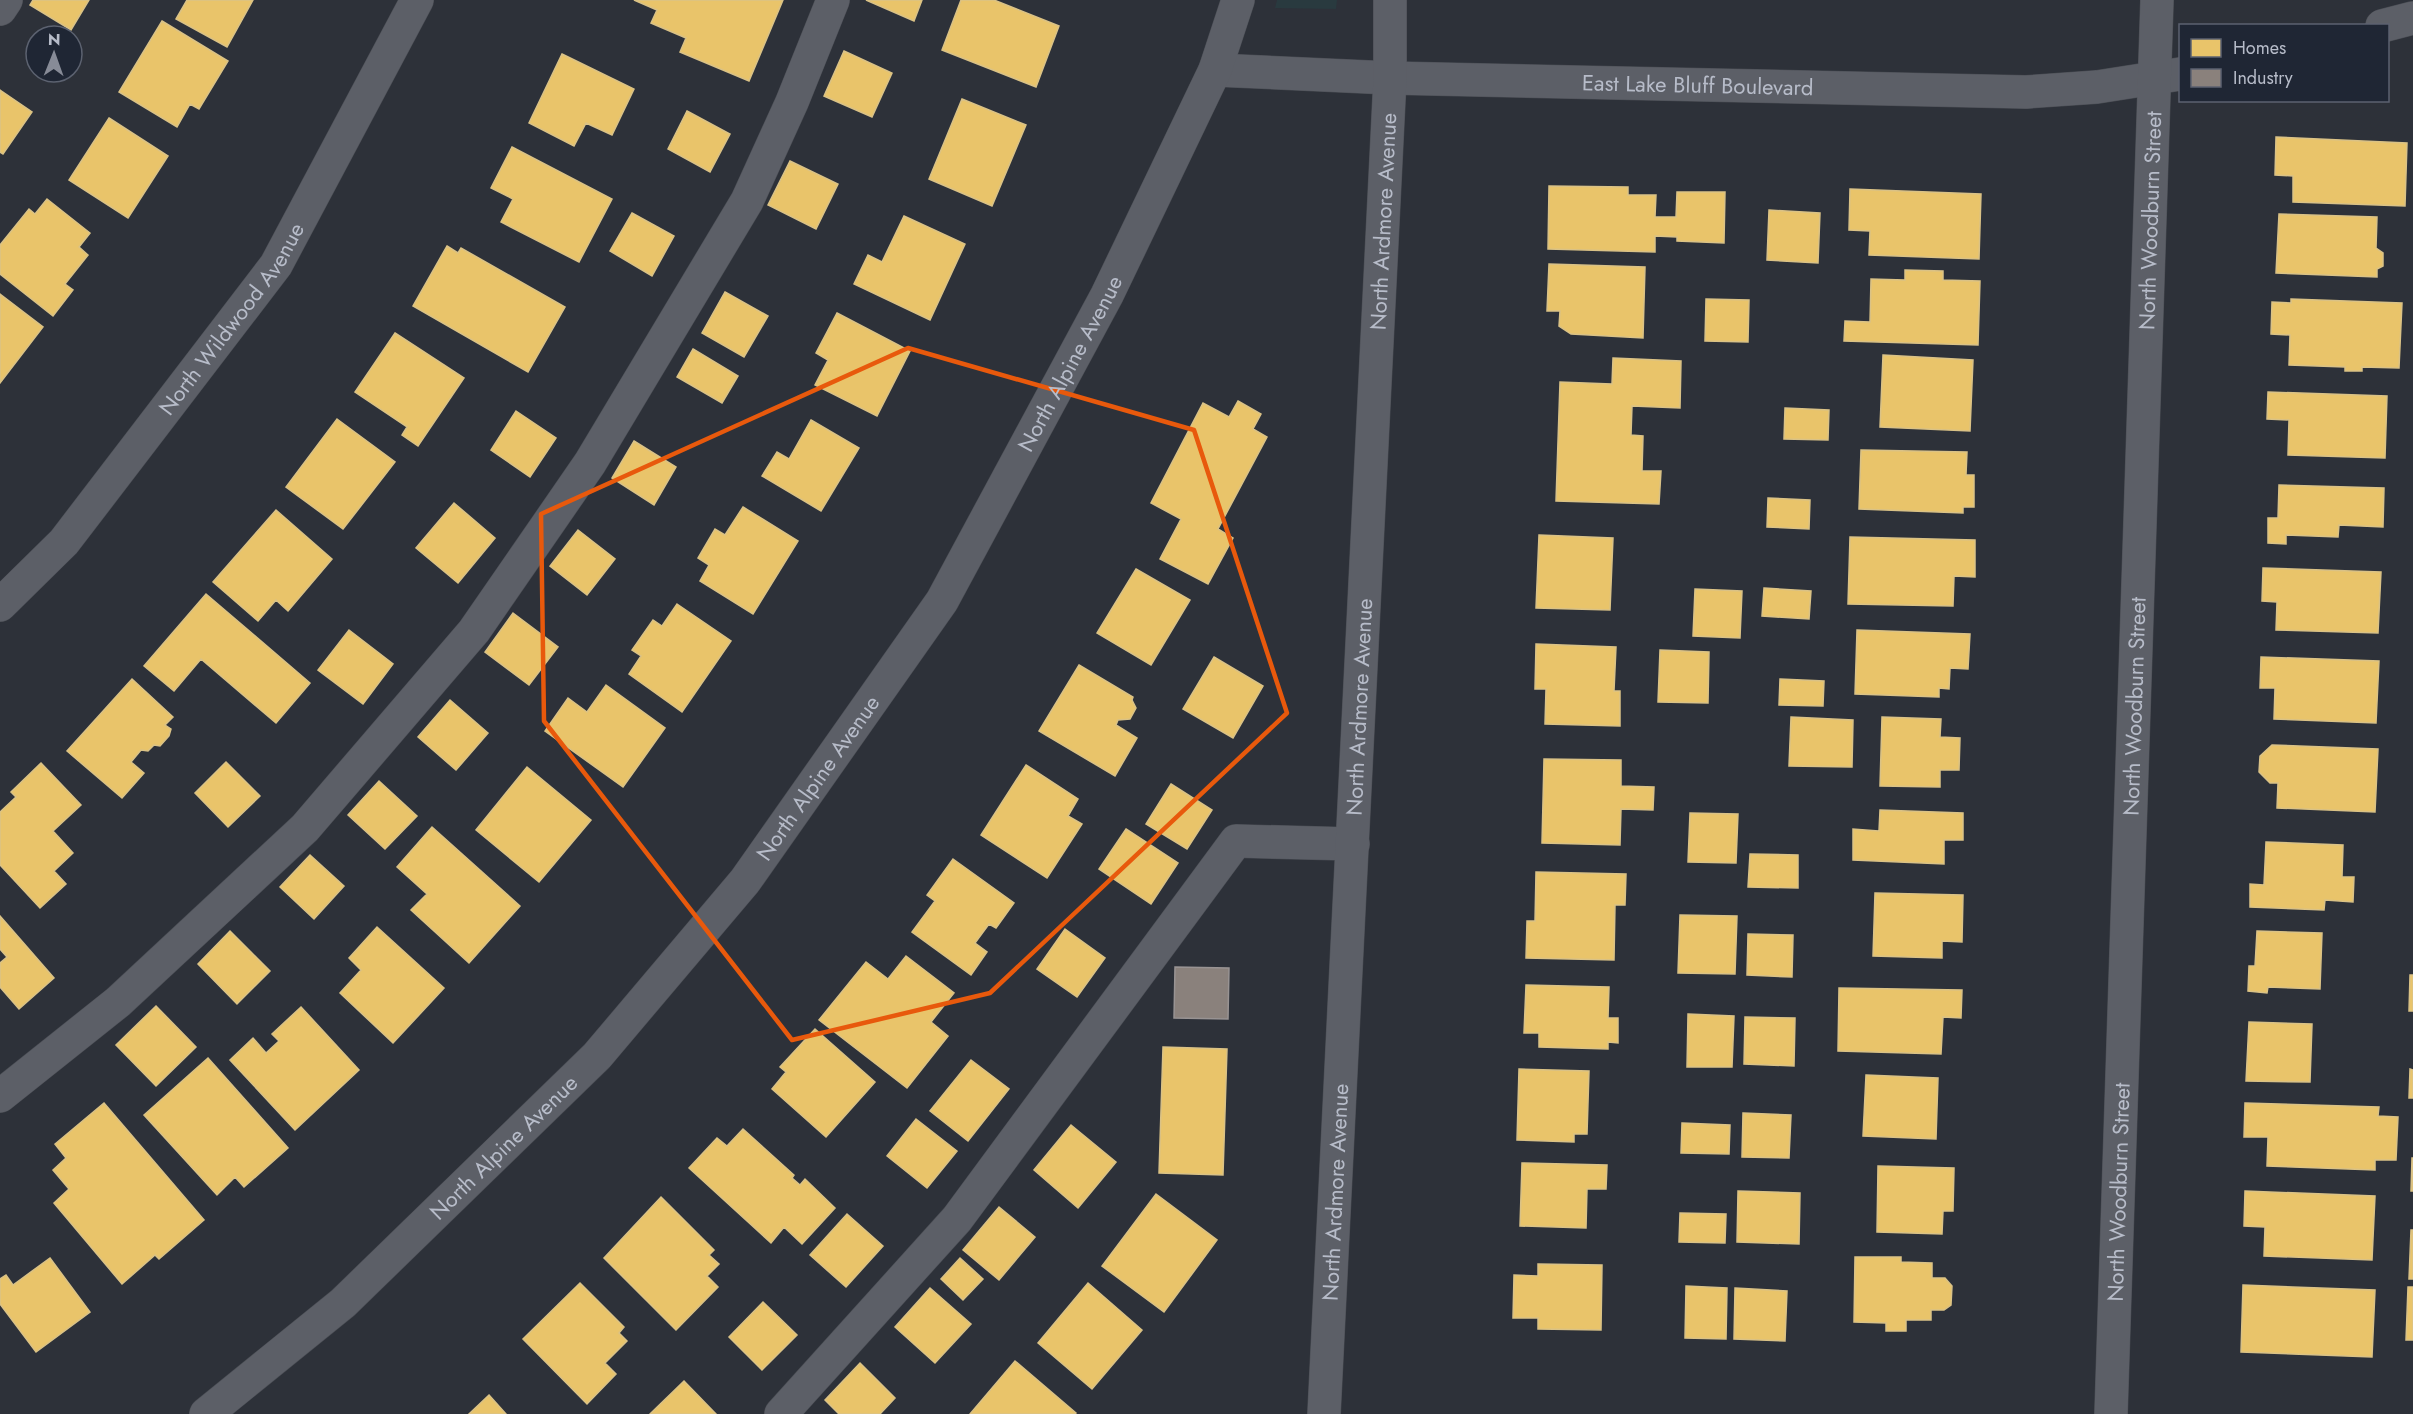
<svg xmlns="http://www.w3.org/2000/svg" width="2413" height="1414" font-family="Jost,sans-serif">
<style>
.green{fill:#293a3f}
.homes{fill:#e9c46a;stroke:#dac286;stroke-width:1.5}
.industry{fill:#8a817c;stroke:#989393;stroke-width:1.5}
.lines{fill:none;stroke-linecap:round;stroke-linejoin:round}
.minor-casing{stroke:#4a4d54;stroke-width:34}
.minor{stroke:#5c5f67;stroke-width:33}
.marked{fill:none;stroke:#e8590c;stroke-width:4.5;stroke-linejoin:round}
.labels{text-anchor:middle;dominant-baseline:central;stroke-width:6;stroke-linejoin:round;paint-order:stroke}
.street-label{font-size:22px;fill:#b7bcc9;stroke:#1f2634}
</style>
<rect width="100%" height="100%" fill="#2d3139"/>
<path class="green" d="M 1277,0 L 1337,0 L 1336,9 L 1275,8 Z"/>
<path class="homes" d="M 33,0 L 89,0 L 71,30 L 30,5 Z
M 187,0 L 253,0 L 227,47 L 176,19 Z
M 634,0 L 783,0 L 749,81 L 680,52 L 686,38 L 651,23 L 657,10 Z
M 866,0 L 922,0 L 914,21 Z
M 961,0 L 994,0 L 1059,26 L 1036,87 L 942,50 Z
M 162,21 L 228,61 L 199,109 L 190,104 L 177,127 L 119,92 Z
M 844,51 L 892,73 L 872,117 L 824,96 Z
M 562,54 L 634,89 L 612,135 L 586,123 L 574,146 L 529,123 Z
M 0,90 L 32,112 L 3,154 L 0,152 Z
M 962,99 L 1026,125 L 992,206 L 929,179 Z
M 687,111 L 730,134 L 710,172 L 668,149 Z
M 109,118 L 168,156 L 128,218 L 69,180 Z
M 2276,137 L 2407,143 L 2405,206 L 2293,202 L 2293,176 L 2275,175 Z
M 512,147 L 612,199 L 579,262 L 501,222 L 513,199 L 491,188 Z
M 790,161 L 838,184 L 816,229 L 768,205 Z
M 1549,186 L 1628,187 L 1628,195 L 1656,195 L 1655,217 L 1676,217 L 1677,192 L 1725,192 L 1724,243 L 1677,241 L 1677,237 L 1655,236 L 1655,252 L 1548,249 Z
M 1850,189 L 1981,194 L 1979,259 L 1869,255 L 1870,231 L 1849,230 Z
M 47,199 L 90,233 L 79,247 L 88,255 L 65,284 L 73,290 L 53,316 L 0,274 L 0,245 L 29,209 L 35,214 Z
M 1769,210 L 1820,213 L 1818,263 L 1767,260 Z
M 632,213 L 674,236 L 652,276 L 610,251 Z
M 2279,214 L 2377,217 L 2376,248 L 2383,253 L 2383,266 L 2377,269 L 2377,277 L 2276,273 Z
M 904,216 L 965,244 L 930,320 L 854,284 L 868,255 L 882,262 Z
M 447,246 L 458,253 L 461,248 L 565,307 L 528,372 L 413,306 Z
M 1549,264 L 1645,267 L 1643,338 L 1571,334 L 1559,326 L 1560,311 L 1547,311 Z
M 1905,270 L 1943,271 L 1943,280 L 1980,281 L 1978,345 L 1844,341 L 1845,321 L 1870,322 L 1871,279 L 1905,280 Z
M 725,292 L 768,316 L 744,357 L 702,333 Z
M 0,294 L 43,327 L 0,383 Z
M 1706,299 L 1749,300 L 1748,342 L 1705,341 Z
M 2291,299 L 2402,303 L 2399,368 L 2362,367 L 2362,371 L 2345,371 L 2345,367 L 2289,365 L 2290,335 L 2271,334 L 2272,302 L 2291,303 Z
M 837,313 L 910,351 L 877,416 L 815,385 L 828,360 L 816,353 Z
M 395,333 L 464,378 L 418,446 L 402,435 L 407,427 L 355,392 Z
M 693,349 L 738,376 L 722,403 L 677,377 Z
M 1883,355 L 1973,360 L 1970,431 L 1880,427 Z
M 1613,358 L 1681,361 L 1680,408 L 1632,406 L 1631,435 L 1643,436 L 1642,471 L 1661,471 L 1659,504 L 1556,501 L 1560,382 L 1612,384 Z
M 2268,392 L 2387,396 L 2385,458 L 2288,455 L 2289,420 L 2267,419 Z
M 1238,401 L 1261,414 L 1253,429 L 1267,437 L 1218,529 L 1233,538 L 1208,584 L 1160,559 L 1181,519 L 1151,503 L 1203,403 L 1229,417 Z
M 1785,408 L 1829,410 L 1828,440 L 1784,439 Z
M 516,411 L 556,438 L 530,477 L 491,450 Z
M 337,419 L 395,462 L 343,529 L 286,487 Z
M 811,420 L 859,448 L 821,511 L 762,476 L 777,452 L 789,459 Z
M 634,441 L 676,467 L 654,505 L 612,478 Z
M 1861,450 L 1967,452 L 1966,475 L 1974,475 L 1974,507 L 1963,507 L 1963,513 L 1859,509 Z
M 2279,485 L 2384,488 L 2383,527 L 2339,525 L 2338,537 L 2286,535 L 2286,544 L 2268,543 L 2268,518 L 2278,518 Z
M 1768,498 L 1810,500 L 1809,529 L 1767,527 Z
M 454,503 L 495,538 L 458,583 L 416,548 Z
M 743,507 L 798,541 L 753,614 L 700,581 L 709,565 L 698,558 L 715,529 L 725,535 Z
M 276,510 L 332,559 L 288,611 L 276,600 L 258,621 L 213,582 Z
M 578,530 L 615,559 L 587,595 L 550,566 Z
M 1539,535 L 1613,538 L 1610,610 L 1536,608 Z
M 1850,537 L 1975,540 L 1975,577 L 1954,576 L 1953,606 L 1848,604 Z
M 2263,568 L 2381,572 L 2378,633 L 2276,630 L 2277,602 L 2262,601 Z
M 1136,569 L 1190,600 L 1151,665 L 1097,633 Z
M 1764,588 L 1811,591 L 1809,619 L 1762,616 Z
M 1695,589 L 1742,591 L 1740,638 L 1693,636 Z
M 206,594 L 310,683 L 276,723 L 201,659 L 174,691 L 144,666 Z
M 677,604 L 731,641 L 682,712 L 629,674 L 641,656 L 632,650 L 653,620 L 662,626 Z
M 513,613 L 558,647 L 529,685 L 485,652 Z
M 349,630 L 393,664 L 363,704 L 318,670 Z
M 1857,630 L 1970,634 L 1968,669 L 1950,668 L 1949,689 L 1939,688 L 1939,697 L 1855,694 Z
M 1536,644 L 1616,647 L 1614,691 L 1620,691 L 1620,726 L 1545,724 L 1546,689 L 1535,689 Z
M 1660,650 L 1709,652 L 1708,703 L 1658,702 Z
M 1214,657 L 1263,686 L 1233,738 L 1183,709 Z
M 2261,657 L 2379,661 L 2376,723 L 2274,719 L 2275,688 L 2260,688 Z
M 1079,665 L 1133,697 L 1132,700 L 1136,708 L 1130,719 L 1118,720 L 1116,725 L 1137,738 L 1115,776 L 1039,731 Z
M 132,679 L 173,717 L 165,725 L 171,729 L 169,736 L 160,746 L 154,745 L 148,751 L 141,750 L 131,762 L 144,773 L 122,798 L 67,751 Z
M 1780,679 L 1824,681 L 1823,706 L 1779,705 Z
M 606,685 L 665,728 L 623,787 L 545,731 L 568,698 L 587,712 Z
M 450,700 L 488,733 L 456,770 L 418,737 Z
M 1791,717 L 1853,720 L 1852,767 L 1789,766 Z
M 1882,717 L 1941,719 L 1940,737 L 1960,738 L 1959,770 L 1940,770 L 1940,787 L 1880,786 Z
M 2272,745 L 2378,749 L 2375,812 L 2277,808 L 2278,783 L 2270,783 L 2259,772 L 2260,756 Z
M 1544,759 L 1621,760 L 1621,786 L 1654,787 L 1653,810 L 1621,809 L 1620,845 L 1542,843 Z
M 226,762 L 260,796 L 228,827 L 195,793 Z
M 41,763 L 81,805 L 53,831 L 73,853 L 54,871 L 66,884 L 40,908 L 0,865 L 0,812 L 16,797 L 11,792 Z
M 1026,765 L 1078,799 L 1068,816 L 1082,824 L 1047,878 L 981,835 Z
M 527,767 L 591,820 L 539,882 L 476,830 Z
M 379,781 L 417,816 L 385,849 L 348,815 Z
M 1171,784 L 1212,810 L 1187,849 L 1146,824 Z
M 1880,810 L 1963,813 L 1963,840 L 1944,840 L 1944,864 L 1853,860 L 1853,829 L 1879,831 Z
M 1690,813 L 1738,814 L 1736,863 L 1688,862 Z
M 432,827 L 520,906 L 469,963 L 411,910 L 427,894 L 397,867 Z
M 1126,829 L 1178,863 L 1151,904 L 1099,869 Z
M 2266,842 L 2343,845 L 2342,877 L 2354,877 L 2353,902 L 2325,900 L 2324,910 L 2250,907 L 2250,884 L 2264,885 Z
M 1750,854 L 1798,855 L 1798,888 L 1748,887 Z
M 310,855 L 344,886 L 314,919 L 280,887 Z
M 953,859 L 1014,903 L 996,928 L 989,924 L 975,943 L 987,952 L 971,975 L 912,932 L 935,901 L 927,895 Z
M 1536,872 L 1626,874 L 1625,905 L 1615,905 L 1614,960 L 1526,958 L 1527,921 L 1535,921 Z
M 1875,893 L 1963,895 L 1962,942 L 1942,941 L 1942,958 L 1873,956 Z
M 1680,915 L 1737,916 L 1735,974 L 1678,973 Z
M 0,916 L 54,978 L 19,1009 L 0,987 L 0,963 L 7,957 L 0,949 Z
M 377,927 L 444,988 L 393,1043 L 340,993 L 361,970 L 349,958 Z
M 1065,929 L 1105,958 L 1077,997 L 1037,969 Z
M 230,931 L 270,971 L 237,1004 L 198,964 Z
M 2257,931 L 2322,933 L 2320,989 L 2268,987 L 2267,993 L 2248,991 L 2249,966 L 2255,966 Z
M 1748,934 L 1793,935 L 1792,977 L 1747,975 Z
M 906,956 L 954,993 L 931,1022 L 948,1036 L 907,1088 L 819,1020 L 866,962 L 888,979 Z
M 2410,975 L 2413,975 L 2413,1011 L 2409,1011 Z
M 1526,985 L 1609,987 L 1608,1018 L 1618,1018 L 1618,1043 L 1608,1042 L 1608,1049 L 1539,1047 L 1539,1033 L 1524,1033 Z
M 1839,988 L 1962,990 L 1961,1018 L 1943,1017 L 1941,1054 L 1838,1051 Z
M 156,1006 L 196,1047 L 156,1086 L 116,1045 Z
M 301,1007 L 359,1070 L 295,1130 L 230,1060 L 253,1038 L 266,1053 L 279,1041 L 272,1034 Z
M 1688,1014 L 1734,1016 L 1732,1067 L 1687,1067 Z
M 1745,1017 L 1795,1018 L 1794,1066 L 1744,1064 Z
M 2249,1022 L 2312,1024 L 2310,1082 L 2246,1081 Z
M 815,1029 L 875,1082 L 826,1137 L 772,1089 L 786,1072 L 780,1067 Z
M 1163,1047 L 1227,1049 L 1223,1175 L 1159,1173 Z
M 208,1058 L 288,1148 L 244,1187 L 235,1177 L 217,1195 L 144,1115 Z
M 971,1060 L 1009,1089 L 968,1141 L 930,1111 Z
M 1519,1069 L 1589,1071 L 1587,1134 L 1574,1134 L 1574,1142 L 1517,1140 Z
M 2410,1069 L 2413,1070 L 2413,1098 L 2409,1098 Z
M 1866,1075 L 1938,1078 L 1936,1139 L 1863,1136 Z
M 104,1103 L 204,1220 L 159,1259 L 155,1255 L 122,1284 L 54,1203 L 69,1189 L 53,1170 L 66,1158 L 55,1144 Z
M 2245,1103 L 2379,1107 L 2378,1116 L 2398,1117 L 2396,1160 L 2375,1160 L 2375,1170 L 2267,1166 L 2268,1137 L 2244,1137 Z
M 1743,1113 L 1791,1115 L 1789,1158 L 1742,1157 Z
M 916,1119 L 957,1151 L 927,1188 L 887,1156 Z
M 1682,1123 L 1730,1125 L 1729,1154 L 1681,1153 Z
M 1071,1125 L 1116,1162 L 1078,1208 L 1034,1170 Z
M 743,1129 L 794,1175 L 792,1178 L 800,1185 L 805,1179 L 835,1208 L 802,1244 L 784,1227 L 771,1243 L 689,1168 L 717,1138 L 727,1146 Z
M 2412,1158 L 2413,1158 L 2413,1191 L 2411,1191 Z
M 1522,1163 L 1607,1165 L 1606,1189 L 1587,1189 L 1586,1228 L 1520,1226 Z
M 1878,1166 L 1954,1168 L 1953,1211 L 1943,1211 L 1942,1234 L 1877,1232 Z
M 1738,1191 L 1800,1193 L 1799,1244 L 1737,1242 Z
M 2245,1191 L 2375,1196 L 2372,1260 L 2264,1256 L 2265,1227 L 2244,1226 Z
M 1156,1194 L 1217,1240 L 1164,1312 L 1102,1266 Z
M 661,1197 L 714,1250 L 709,1255 L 719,1264 L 707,1276 L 718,1287 L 676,1330 L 604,1258 Z
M 999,1207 L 1035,1237 L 999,1280 L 963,1250 Z
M 1680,1213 L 1726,1214 L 1725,1243 L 1679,1242 Z
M 847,1214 L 883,1246 L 846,1287 L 810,1255 Z
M 2411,1230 L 2413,1230 L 2413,1279 L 2409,1279 Z
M 1855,1257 L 1901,1257 L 1901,1262 L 1932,1263 L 1932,1278 L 1945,1278 L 1952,1286 L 1951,1305 L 1944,1310 L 1931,1310 L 1931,1320 L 1906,1320 L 1906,1331 L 1886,1331 L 1886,1323 L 1854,1322 Z
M 50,1258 L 90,1312 L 36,1352 L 0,1304 L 0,1279 L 6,1275 L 13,1285 Z
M 960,1258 L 983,1279 L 963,1300 L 941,1279 Z
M 1538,1264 L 1602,1265 L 1601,1330 L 1538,1329 L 1538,1318 L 1513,1318 L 1514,1275 L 1538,1276 Z
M 580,1283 L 624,1327 L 619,1333 L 627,1341 L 605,1363 L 616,1374 L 587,1404 L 523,1339 Z
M 1088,1283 L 1142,1330 L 1092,1389 L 1038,1343 Z
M 2243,1285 L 2375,1290 L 2372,1357 L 2241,1352 Z
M 1686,1286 L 1727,1288 L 1726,1339 L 1685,1338 Z
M 2408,1287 L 2413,1287 L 2413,1340 L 2406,1340 Z
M 930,1288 L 971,1324 L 935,1363 L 895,1327 Z
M 1735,1288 L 1787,1291 L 1785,1341 L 1734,1339 Z
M 763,1302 L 797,1335 L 762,1370 L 729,1337 Z
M 1015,1361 L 1076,1413 L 1075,1414 L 970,1414 Z
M 860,1363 L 895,1398 L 880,1414 L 839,1414 L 825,1400 Z
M 684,1381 L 716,1414 L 650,1414 Z
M 489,1395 L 506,1414 L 469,1414 Z"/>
<path class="industry" d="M 1175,967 L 1229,968 L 1228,1019 L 1174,1018 Z"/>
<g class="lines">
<g class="minor-casing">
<g id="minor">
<path d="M 0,9 L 6,0"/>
<path d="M 2382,26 L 2413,18"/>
<path id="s1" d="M 1215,70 L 1390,78 L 2026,92 L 2097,87 L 2180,74"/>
<path id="s2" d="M 0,605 L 64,542 L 276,265 L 417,0"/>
<path d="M 0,1096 L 118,1002 L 305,828 L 474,631 L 590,463 L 747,201 L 792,102 L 833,0"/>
<path id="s3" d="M 206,1414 L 343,1303 L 597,1056 L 745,881 L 942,601 L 1107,295 L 1215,70 L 1238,0"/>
<path d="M 781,1414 L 957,1219 L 1236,841 L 1353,844"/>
<path id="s4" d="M 1324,1414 L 1390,78 L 1390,0"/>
<path id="s5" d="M 2111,1414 L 2157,0"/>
</g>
</g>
<use href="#minor" class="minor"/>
</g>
<path class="marked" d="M 908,348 L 1194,430 L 1287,713 L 990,993 L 792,1040 L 544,721 L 541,514 Z"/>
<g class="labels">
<g class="street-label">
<text stroke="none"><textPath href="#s1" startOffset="483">East Lake Bluff Boulevard</textPath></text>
<text stroke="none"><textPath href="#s5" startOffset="1194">North Woodburn Street</textPath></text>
<text stroke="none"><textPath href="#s4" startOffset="1194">North Ardmore Avenue</textPath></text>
<text stroke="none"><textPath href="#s2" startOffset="369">North Wildwood Avenue</textPath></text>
<text stroke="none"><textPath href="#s3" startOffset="1372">North Alpine Avenue</textPath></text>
<text stroke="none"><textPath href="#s4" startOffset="708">North Ardmore Avenue</textPath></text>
<text stroke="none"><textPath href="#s5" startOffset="708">North Woodburn Street</textPath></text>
<text stroke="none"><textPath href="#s3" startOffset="886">North Alpine Avenue</textPath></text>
<text stroke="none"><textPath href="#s3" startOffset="400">North Alpine Avenue</textPath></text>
<text stroke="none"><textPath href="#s4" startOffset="222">North Ardmore Avenue</textPath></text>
<text stroke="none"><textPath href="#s5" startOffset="222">North Woodburn Street</textPath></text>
</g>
</g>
<rect x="2179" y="24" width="210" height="78" fill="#1f2634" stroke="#5c6270" stroke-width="1.5"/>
<rect x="2191" y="39" width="30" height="18" fill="#e9c46a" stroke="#5c6270" stroke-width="1.5"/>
<text x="2233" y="54" font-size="18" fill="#b7bcc9">Homes</text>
<rect x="2191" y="69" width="30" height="18" fill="#8a817c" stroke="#5c6270" stroke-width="1.5"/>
<text x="2233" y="84" font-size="18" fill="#b7bcc9">Industry</text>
<g transform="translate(54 54) rotate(1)"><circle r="28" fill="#1f2634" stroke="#5c6270" stroke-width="1.5"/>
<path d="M0-4.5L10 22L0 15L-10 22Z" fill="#878b97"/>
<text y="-9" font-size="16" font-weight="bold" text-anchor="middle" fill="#b7bcc9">N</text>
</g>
</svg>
